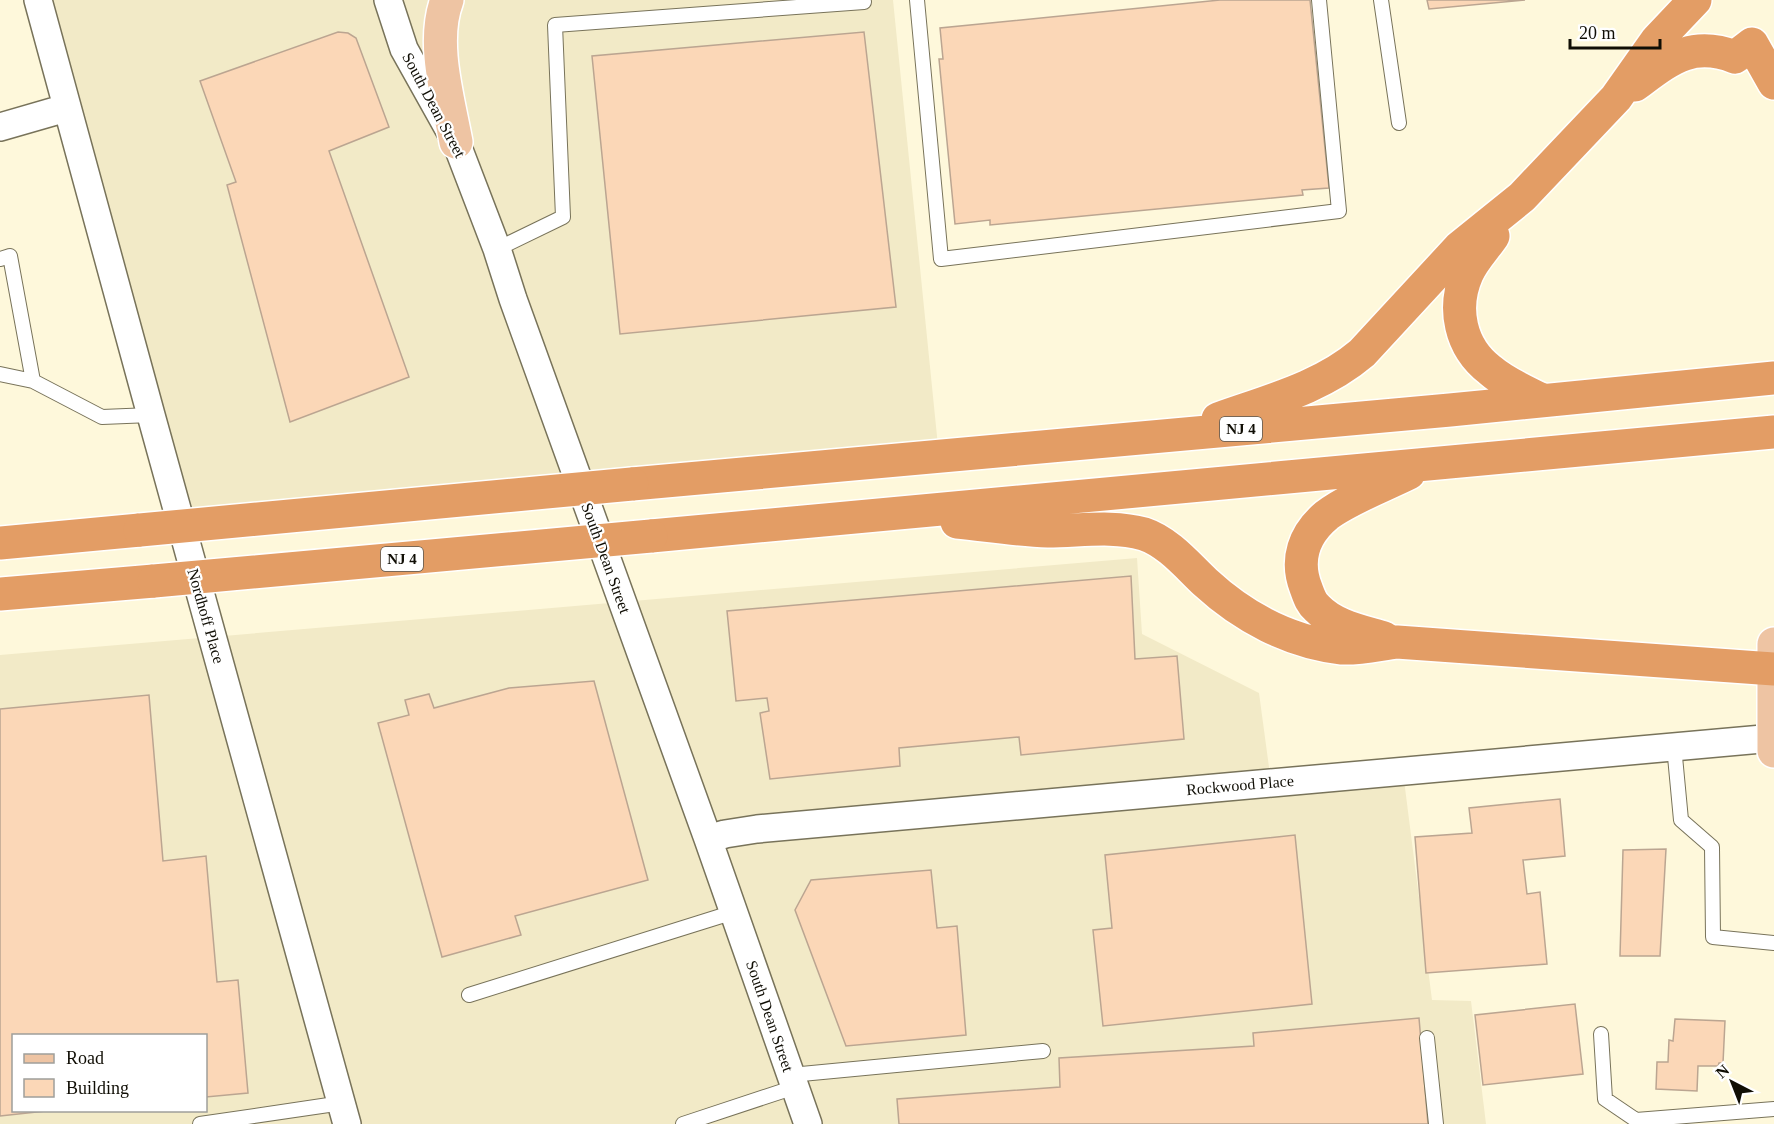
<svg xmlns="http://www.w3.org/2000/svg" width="1774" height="1124" font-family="Georgia,serif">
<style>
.built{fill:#f2eac7;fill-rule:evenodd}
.building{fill:#fbd7b7;stroke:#bba591;stroke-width:1.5}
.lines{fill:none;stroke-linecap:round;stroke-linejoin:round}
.lane-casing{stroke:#78735a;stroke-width:16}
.street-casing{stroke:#78735a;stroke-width:30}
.primary-casing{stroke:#fff;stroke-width:36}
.highway-casing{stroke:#fff;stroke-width:36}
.lane{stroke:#fff;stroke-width:14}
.street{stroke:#fff;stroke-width:27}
.primary{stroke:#eec4a3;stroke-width:33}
.highway{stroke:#e39d65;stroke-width:33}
.highway-bridge-casing{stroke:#fff;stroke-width:36;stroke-linecap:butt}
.highway-bridge{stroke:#e39d65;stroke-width:33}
.labels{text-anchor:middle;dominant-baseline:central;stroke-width:4.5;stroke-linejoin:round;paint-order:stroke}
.shield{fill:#fff;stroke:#585650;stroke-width:1.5}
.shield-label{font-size:15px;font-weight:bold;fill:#100e05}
.street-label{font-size:16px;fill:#100e05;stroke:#fff}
</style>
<rect width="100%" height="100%" fill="#fef8db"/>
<path class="built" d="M 38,0 L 893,0 L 939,456 L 185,526 Z
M 1137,558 L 1142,634 L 1259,693 L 1271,782 L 1404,780 L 1432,1000 L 1471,1001 L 1486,1124 L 0,1124 L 0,655 ZM 14,1036 L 206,1036 L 206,1110 L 14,1110 Z"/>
<path class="building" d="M 1220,0 L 1310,0 L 1329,188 L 1302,190 L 1303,195 L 990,225 L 990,220 L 955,224 L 939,59 L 943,59 L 940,28 Z
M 1427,0 L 1525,0 L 1429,9 Z
M 338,32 L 348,33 L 356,38 L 389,127 L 329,151 L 409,377 L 290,422 L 227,185 L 236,182 L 200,81 Z
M 864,32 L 896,307 L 620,334 L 592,56 Z
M 1131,576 L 1135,659 L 1177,656 L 1184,739 L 1021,755 L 1019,737 L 899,748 L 900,766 L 770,779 L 760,713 L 769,711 L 767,698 L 736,701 L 727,611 Z
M 594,681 L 648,880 L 515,916 L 521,935 L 442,957 L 378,723 L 409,715 L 405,700 L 429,694 L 434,708 L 509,688 Z
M 149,695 L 163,861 L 206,856 L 217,982 L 238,980 L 248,1093 L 206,1097 L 206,1036 L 14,1036 L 14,1110 L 55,1110 L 0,1116 L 0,709 Z
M 1560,799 L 1565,856 L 1523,860 L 1527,894 L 1540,892 L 1547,964 L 1426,973 L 1415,837 L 1472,833 L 1469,808 Z
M 1295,835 L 1312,1004 L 1103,1026 L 1093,930 L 1112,928 L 1105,855 Z
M 1666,849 L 1660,956 L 1620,956 L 1623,850 Z
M 931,870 L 937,928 L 957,926 L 966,1035 L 846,1046 L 795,910 L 811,880 Z
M 1575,1004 L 1583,1074 L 1483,1085 L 1475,1015 Z
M 1419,1018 L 1428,1124 L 899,1124 L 897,1099 L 1060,1087 L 1059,1058 L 1254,1046 L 1253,1033 Z
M 1675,1019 L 1725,1021 L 1723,1063 L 1719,1063 L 1718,1066 L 1698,1066 L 1697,1091 L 1656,1089 L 1657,1062 L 1668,1062 L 1669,1040 L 1673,1041 Z"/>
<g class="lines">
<g class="lane-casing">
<path id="lane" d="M 917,0 L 941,259 L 1339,211 L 1319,0
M 1381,0 L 1399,123
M 497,249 L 563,217 L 555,25 L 864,2 L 863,0
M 0,259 L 10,256 L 33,381
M 0,374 L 33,381 L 102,417 L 151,415
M 1674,746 L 1681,820 L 1712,847 L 1713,937 L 1774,943
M 469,995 L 734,912
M 1601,1034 L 1605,1099 L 1636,1120
M 1427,1038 L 1436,1124
M 791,1075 L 1043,1051
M 200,1124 L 342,1103
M 683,1124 L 795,1087
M 1636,1124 L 1636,1120 L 1774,1109"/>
</g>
<g class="street-casing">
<path id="street" d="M 38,0 L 151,415 L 347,1124
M 388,0 L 404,49 L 456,142 L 497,249 L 513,299 L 708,839 L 808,1124
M 0,127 L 66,108
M 708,839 L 725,834 L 757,829 L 1774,738"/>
</g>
<g class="primary-casing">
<path id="primary" d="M 447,0 C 431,42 448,98 456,142
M 1774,644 L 1774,751"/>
</g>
<g class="highway-casing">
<path id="highway" d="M 1635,85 C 1669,60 1691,40 1735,57 L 1752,44 L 1774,83
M 1493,236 C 1485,248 1473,260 1467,274 C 1452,308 1460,347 1490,370 C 1505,383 1524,391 1542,400
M 1218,419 C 1268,401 1321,388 1362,353 L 1460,247 L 1522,197 L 1616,98 L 1657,40 L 1695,0
M 632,484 L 1450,410 L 1774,378
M 957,522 C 987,525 1018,530 1048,531 C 1080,531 1112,525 1144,534 C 1168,542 1187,565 1205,582 C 1243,617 1290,642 1342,648 C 1360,649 1380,644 1397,642 L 1774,669
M 651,536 L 1774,432
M 0,543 L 140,530
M 0,594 L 154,581
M 1384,638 C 1361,631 1334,626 1317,608 C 1311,603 1309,596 1306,588 C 1295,560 1304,534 1327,515 C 1348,499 1385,485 1409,473"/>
</g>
<use href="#lane" class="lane"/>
<use href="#street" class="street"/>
<use href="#primary" class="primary"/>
<use href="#highway" class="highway"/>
<g class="highway-bridge-casing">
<path id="highway-bridge" d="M 140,530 L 632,484
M 154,581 L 651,536"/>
</g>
<use href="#highway-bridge" class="highway-bridge"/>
</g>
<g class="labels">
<g class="shield">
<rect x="1220" y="417" width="42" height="24" rx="4.5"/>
<rect x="381" y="547" width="42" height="24" rx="4.5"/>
</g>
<g class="shield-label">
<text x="1241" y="429">NJ 4</text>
<text x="402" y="559">NJ 4</text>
</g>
<g class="street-label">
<text transform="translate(434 105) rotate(62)">South Dean Street</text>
<text transform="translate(606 558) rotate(70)">South Dean Street</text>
<text transform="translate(206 616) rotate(74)">Nordhoff Place</text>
<text transform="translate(1240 785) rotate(-5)">Rockwood Place</text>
<text transform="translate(770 1016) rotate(71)">South Dean Street</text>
</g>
</g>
<rect x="12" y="1034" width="195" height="78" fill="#ffffff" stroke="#9f9f9b" stroke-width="1.5"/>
<rect x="24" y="1054" width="30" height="9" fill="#eec4a3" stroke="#9f9f9b" stroke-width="1.5"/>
<text x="66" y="1064" font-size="18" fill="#100e05">Road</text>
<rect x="24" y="1079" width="30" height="18" fill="#fbd7b7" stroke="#9f9f9b" stroke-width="1.5"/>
<text x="66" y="1094" font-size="18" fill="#100e05">Building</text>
<g transform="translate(1732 1082) rotate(318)" stroke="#ffffff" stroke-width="4.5" paint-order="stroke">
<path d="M0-4.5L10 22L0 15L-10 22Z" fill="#100e05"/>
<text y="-9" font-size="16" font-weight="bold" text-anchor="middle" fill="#100e05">N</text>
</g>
<path d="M1570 39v9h90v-9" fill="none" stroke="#100e05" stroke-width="3"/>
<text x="1579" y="39" font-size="18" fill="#100e05" stroke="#ffffff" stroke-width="4.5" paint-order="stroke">20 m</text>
</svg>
